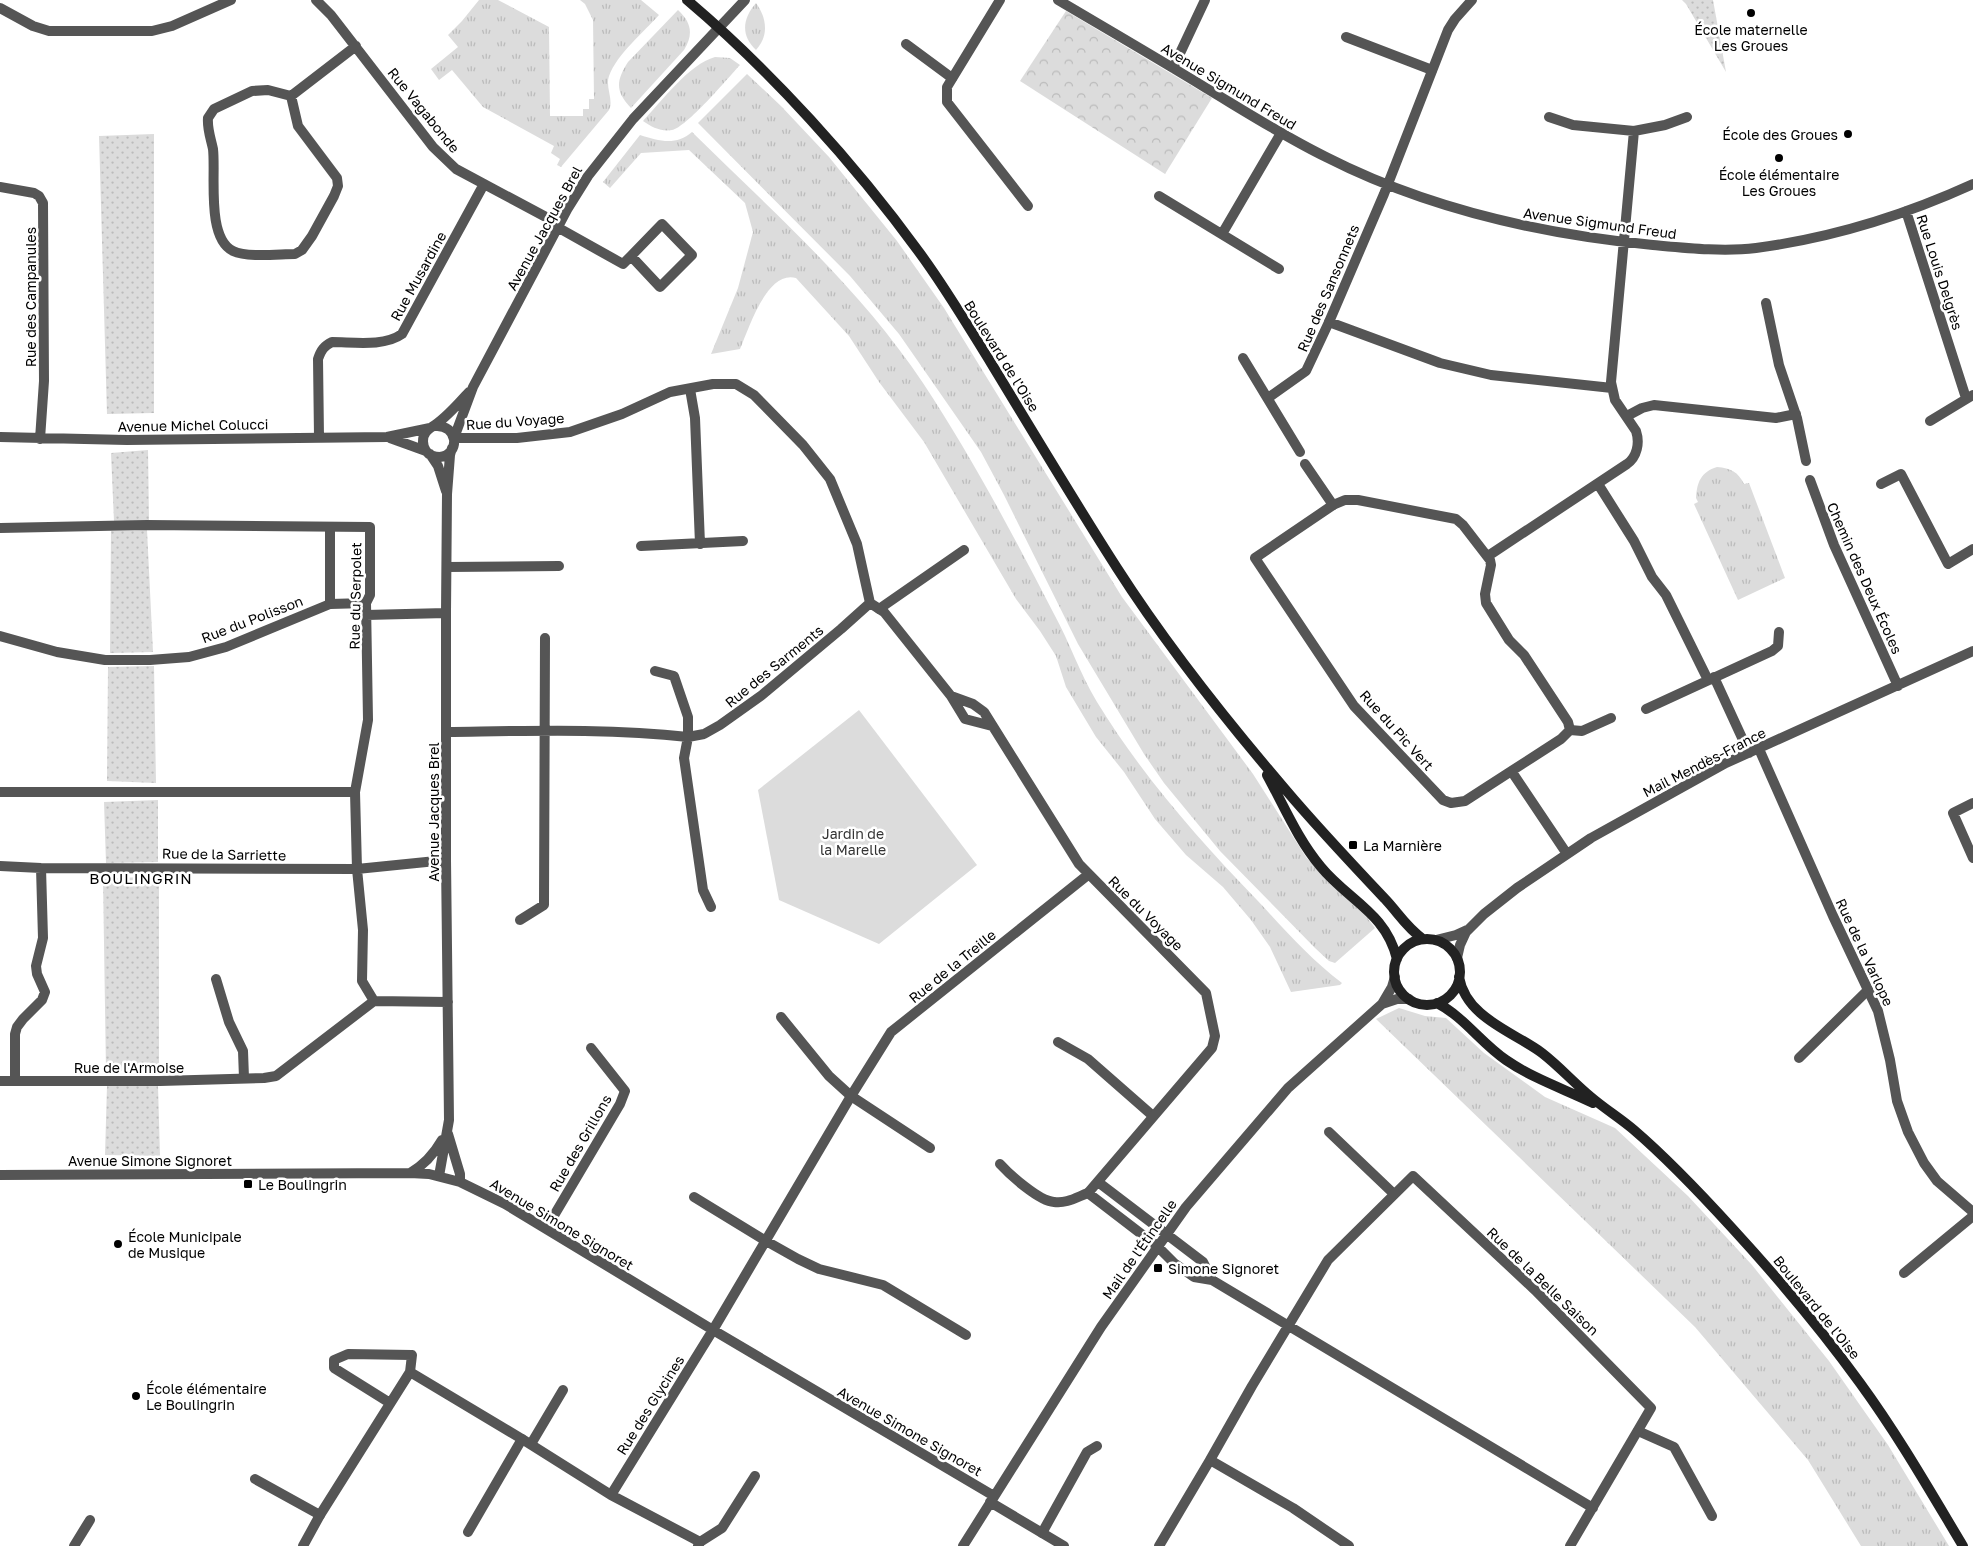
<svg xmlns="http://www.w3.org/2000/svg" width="1973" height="1546" font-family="'Golos Text',sans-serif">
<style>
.grass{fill:url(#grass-tufts)}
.forest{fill:url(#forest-crowns)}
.park{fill:url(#park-dots)}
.garden{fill:#dcdcdc}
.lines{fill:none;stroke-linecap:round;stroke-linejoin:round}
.lane{stroke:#555;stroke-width:10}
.street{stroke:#555;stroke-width:10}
.secondary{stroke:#222;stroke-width:10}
.poi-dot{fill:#000;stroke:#fff;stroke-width:2}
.labels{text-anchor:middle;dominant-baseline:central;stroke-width:5;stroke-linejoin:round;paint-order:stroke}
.poi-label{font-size:14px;fill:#000;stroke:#fff;text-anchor:start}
.street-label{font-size:14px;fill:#000;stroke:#fff}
.park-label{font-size:14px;fill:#333;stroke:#fff}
.neighbourhood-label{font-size:15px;letter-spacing:1px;fill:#000;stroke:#fff}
</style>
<defs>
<pattern id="grass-tufts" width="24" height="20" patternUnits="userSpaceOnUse" patternTransform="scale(1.25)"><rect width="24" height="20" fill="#dcdcdc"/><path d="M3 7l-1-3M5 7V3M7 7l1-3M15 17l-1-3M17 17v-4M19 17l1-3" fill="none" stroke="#bbb"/></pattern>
<pattern id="forest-crowns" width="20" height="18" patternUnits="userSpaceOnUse" patternTransform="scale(1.25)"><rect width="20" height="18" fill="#dcdcdc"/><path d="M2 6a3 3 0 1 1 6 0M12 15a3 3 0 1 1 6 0" fill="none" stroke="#bbb"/></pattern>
<pattern id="park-dots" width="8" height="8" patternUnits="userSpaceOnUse" patternTransform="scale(1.25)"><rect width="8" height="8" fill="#dcdcdc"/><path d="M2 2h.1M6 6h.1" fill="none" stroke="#bbb" stroke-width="1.8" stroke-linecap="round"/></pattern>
</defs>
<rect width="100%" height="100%" fill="#fff"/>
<path class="grass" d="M 479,0 L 498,0 L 549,27 L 550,116 L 583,116 L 583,109 L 589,109 L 589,99 L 594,99 L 593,20 L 585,4 L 580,0 L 641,0 L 659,15 C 644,32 617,54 609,76 C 605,87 614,100 609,110 L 561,167 L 557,165 L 560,159 L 551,153 L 554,146 L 483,107 L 452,70 L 439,80 L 431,69 L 458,47 L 448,35 L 462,21 Z
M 756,3 C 767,18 769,36 756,50 C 740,35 743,18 756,3 Z
M 678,10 C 691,22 694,34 684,50 L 631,108 C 615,91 616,81 628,62 Z
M 715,57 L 730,58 L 740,65 C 728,78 686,128 672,130 C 662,132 651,127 643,121 C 662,101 689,64 715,57 Z
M 747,74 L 781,106 L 829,157 L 897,241 L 944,308 L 1122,597 L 1253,774 L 1306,857 L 1330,884 L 1362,911 L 1375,928 L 1335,963 L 1329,961 L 1315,948 L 1220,851 L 1164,783 L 1144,754 L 1078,644 L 1004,495 L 981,452 L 899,334 L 850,276 L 698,123 Z
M 692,132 C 773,212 859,287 923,383 C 972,457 1013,535 1054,614 C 1070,643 1080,674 1097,702 C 1141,774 1198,839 1257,900 C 1284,929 1310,959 1342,983 L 1340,985 L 1291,992 L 1270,947 L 1251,920 L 1223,887 L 1186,855 L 1155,819 L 1124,772 L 1096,737 L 1066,687 L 1056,656 L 1040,631 L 1016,599 L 924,442 L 879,382 L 849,336 L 796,278 C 767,270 749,328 740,349 L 711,354 L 738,288 L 753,232 L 745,203 L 689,150 L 641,153 L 610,188 L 603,182 L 640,135 C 659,141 676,146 692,132 Z
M 1717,467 C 1731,468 1738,472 1744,484 L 1749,483 L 1785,578 L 1738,600 L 1694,504 L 1698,502 L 1696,498 C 1697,482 1701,472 1717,467 Z
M 1399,1008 L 1425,1016 L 1446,1018 L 1484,1053 L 1545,1097 L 1615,1128 L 1688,1196 L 1752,1265 L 1829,1361 L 1888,1445 L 1949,1546 L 1861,1546 L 1808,1460 L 1695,1327 L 1376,1019 Z"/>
<path class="forest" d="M 1066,11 L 1212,98 L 1165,174 L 1020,81 Z"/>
<path class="park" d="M 1682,0 L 1713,0 L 1726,72 L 1686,4 Z
M 154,134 L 154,413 L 107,414 L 99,136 Z
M 148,450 L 149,521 L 114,521 L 111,453 Z
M 147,530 L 153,652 L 110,653 L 111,531 Z
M 154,666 L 156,783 L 107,781 L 108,667 Z
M 158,800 L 158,862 L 106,863 L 104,802 Z
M 159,876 L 159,1073 L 106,1070 L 103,879 Z
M 107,1086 L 158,1086 L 160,1156 L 105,1155 Z"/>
<path class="garden" d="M 859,710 L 977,865 L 879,944 L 779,900 L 758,790 Z"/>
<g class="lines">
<path class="lane" d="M 1346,37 L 1432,70
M 906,44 L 952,78
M 1159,196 L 1279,269
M 1222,234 L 1281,133
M 1766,303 L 1779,365 L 1797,418 L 1806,461
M 1243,358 L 1300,452
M 690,389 L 695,418 L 700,544
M 1268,398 L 1306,371 L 1329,322
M 1627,416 L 1642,408 L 1654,405 L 1776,418 L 1796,414
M 1305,464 L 1333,505
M 641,546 L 743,541
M 447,567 L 559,566
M 330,604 L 330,527
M 879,609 L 964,550
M 655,671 L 674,676 L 688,717 L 688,737
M 1570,730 L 1582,731 L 1611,718
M 216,979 L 229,1022 L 243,1051 L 244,1078
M 781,1017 L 829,1076 L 851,1096 L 930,1148
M 1058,1042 L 1088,1059 L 1153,1116
M 1799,1058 L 1868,990
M 1329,1132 L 1394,1194
M 1000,1164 C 1010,1175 1039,1201 1054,1202 C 1066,1204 1077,1197 1088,1193
M 694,1197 L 766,1241
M 1904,1273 L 1973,1216
M 1638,1431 L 1674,1447 L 1712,1516
M 531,1444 L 563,1390
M 255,1479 L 320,1515
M 468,1532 L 522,1439
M 1042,1533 L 1087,1452 L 1097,1446
M 700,1542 L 722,1528 L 755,1476
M 74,1546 L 90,1520"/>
<path class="street" d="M 316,0 L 331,15 L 433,147 L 456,169 L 559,224
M 745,0 L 633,119 L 588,176 L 568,208 L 473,387 L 454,438 L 517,438 L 570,432 L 622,414 L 670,392 L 713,384 L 736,384 L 754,395 L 803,445 L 830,479 L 857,544 L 870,603 L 884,612 L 951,696 L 965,719 L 992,726
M 1000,0 L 947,87 L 947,102 L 1028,206
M 1058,0 C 1107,29 1157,58 1206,88 C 1246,112 1285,137 1326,157 C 1428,209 1539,234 1653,245 C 1686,248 1723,252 1756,248 C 1831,238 1905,215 1973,184
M 1472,0 L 1455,19 L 1448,30 L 1384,194 L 1329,322 L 1440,363 L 1491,375 L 1612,388
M 0,8 L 33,26 L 49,31 L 152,31 L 172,26 L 231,0
M 1173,68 L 1205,0
M 268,90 L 291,96 L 298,126 L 337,178 L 338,186 L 334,196 L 312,236 L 302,250 L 295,254 C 279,254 248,258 233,251 C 206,238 216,174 213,149 C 211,139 207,129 208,118 L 214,109 L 252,91 Z
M 291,96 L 356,46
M 1634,131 L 1665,125 L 1687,117
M 0,187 L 34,193 L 39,196 L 43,203 L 44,381 L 40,439
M 1906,211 L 1966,398
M 662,224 L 692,255 L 660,287 L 631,256 Z
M 557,227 L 623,264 L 631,256
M 1930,421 L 1973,395
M 435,426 C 458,424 461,454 440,457 C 435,457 429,455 426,451 C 422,445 422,437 426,432 C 428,429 432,427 435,425 C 448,416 459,403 469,392
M 0,437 L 127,440 L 387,437 L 430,428
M 319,437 L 318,359 C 321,350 324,346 332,342 C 353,342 384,347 402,334 L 484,184
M 390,438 L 426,451
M 430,454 L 438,466 L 446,491
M 1810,480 L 1834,545 L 1898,686
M 1598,484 L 1634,541 L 1652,577 L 1666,595 L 1708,680
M 1881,484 L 1901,474 L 1948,564 L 1973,549
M 1345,500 L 1358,500 L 1456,519 L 1463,525 L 1490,560 L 1491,565 L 1485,594 L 1486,603 L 1509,640 L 1524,655 L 1568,722 L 1570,730 L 1561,739 L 1465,801 L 1451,803 L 1443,800 L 1354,706 L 1255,558 L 1333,505 Z
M 0,528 L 147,525 L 370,527 L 370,595 L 366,603 L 368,720 L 355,792 L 357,869 L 363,930 L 362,981 L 374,1001
M 1488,556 L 1627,464 C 1637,457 1640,443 1636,431 L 1615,400 L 1611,382 L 1634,131 L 1573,125 L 1549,117
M 366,615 L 446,613
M 0,636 L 57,652 L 105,660 L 150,660 L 189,657 L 226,647 L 330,604 L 366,603
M 1714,677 L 1749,753
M 951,696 L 973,704 L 984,712 L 1079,864 L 1206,993 L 1215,1036 L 1212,1048 L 1088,1193 L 1157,1246 L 1174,1263 L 1194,1277 L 1212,1280 L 1203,1262 L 1098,1182
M 1646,709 L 1772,651 L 1778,646 L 1779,632
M 447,732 C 527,731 608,728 688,737
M 1759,749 L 1833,916 L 1878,1011 L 1890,1060 L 1897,1101 L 1908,1132 L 1924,1163 L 1937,1181 L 1973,1212
M 1512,772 L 1567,854
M 0,792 L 355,792
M 1973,803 L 1953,813 L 1973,858
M 0,866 L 41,868 L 357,869 L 446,860
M 711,907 L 703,890 L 684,758 L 688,737 L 704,734 L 720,725 L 762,695 L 841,629 L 870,603
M 520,920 L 544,905 L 545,638
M 1436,940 L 1456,935 L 1467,930
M 1457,958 L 1460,945 L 1466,932 L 1484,914 L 1517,888 L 1591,838 L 1726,763 L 1973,651
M 1382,1004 L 1397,999 L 1409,999
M 0,1081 L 160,1081 L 264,1078 L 276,1076 L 374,1001 L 448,1002
M 15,1081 L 15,1034 L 17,1027 L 23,1019 L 42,1000 L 45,992 L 37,974 L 36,966 L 43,938 L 41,868
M 448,1134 L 460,1174 L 460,1182
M 410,1173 C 424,1165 434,1154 442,1140
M 0,1175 L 410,1173 L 429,1174 L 460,1182 L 505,1204 L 713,1330 L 994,1496
M 439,1176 L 449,1120 L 446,860 L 446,613 L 447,494 L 450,455 L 452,448
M 546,1229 L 620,1104 L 625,1091 L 591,1048
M 766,1241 L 798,1259 L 819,1269 L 883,1285 L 966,1335
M 1212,1280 L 1593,1508
M 410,1372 L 522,1439 L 611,1495 L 700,1542 L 698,1546
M 1210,1460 L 1252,1386 L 1328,1260 L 1413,1176 L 1535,1290 L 1651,1408 L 1570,1546
M 611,1495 L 713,1330 L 851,1096 L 891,1032 L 1089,874
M 990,1502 L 1064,1546
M 303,1546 L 320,1515 L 410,1372 L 412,1355 L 348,1354 L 334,1360 L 334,1368 L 390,1403
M 963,1546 L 1101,1327 L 1186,1207 L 1288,1088 L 1382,1004 L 1392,987 L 1395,977
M 1159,1546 L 1210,1460 L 1293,1508 L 1349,1546"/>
<path class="secondary" d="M 687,0 C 770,70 855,164 919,252 C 945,287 968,326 991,363 C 1033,432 1074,501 1117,568 C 1167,646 1225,719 1285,789 C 1317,827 1352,864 1386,900 C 1399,914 1407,928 1423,939
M 1267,775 C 1284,806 1298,840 1321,867 C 1348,900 1386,913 1397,959
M1394 972a33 33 0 1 1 66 0a33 33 0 1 1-66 0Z
M 1459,977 C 1466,1018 1514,1032 1542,1053 C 1559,1066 1574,1083 1591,1097 C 1605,1109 1620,1118 1634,1130 C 1669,1160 1701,1194 1732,1228 C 1777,1277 1821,1329 1860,1383 C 1898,1435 1930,1491 1963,1546
M 1437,1003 C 1464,1017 1481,1043 1506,1060 C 1532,1078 1564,1089 1593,1103"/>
</g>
<g class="poi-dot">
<circle cx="1751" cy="13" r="5"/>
<circle cx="1848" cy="134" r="5"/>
<circle cx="1779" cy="158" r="5"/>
<rect x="1348" y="840" width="10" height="10" rx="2.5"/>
<rect x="243" y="1179" width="10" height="10" rx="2.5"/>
<circle cx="118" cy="1244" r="5"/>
<rect x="1153" y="1263" width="10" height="10" rx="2.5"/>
<circle cx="136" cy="1396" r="5"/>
</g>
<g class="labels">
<g class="poi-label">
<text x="1751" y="29" text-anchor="middle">École maternelle<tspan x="1751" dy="16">Les Groues</tspan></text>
<text x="1838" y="134" text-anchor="end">École des Groues</text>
<text x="1779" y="174" text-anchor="middle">École élémentaire<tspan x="1779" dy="16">Les Groues</tspan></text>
<text x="1363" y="845">La Marnière</text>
<text x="258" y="1184">Le Boulingrin</text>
<text x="128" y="1236">École Municipale<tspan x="128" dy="16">de Musique</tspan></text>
<text x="1168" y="1268">Simone Signoret</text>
<text x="146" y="1388">École élémentaire<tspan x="146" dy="16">Le Boulingrin</tspan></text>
</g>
<g class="street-label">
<text transform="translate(1229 86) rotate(31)">Avenue Sigmund Freud</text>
<text transform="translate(424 110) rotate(51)">Rue Vagabonde</text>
<text transform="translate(1600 223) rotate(8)">Avenue Sigmund Freud</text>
<text transform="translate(544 228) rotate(-61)">Avenue Jacques Brel</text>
<text transform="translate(1940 272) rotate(72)">Rue Louis Delgrès</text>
<text transform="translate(418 276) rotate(-61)">Rue Musardine</text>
<text transform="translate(1328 288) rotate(-67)">Rue des Sansonnets</text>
<text transform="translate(30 297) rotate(-90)">Rue des Campanules</text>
<text transform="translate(1002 356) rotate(58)">Boulevard de l'Oise</text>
<text transform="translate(515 421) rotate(-4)">Rue du Voyage</text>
<text transform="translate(193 425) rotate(-1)">Avenue Michel Colucci</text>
<text transform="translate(1865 578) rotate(66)">Chemin des Deux Écoles</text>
<text transform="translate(355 596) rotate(-89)">Rue du Serpolet</text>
<text transform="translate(252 619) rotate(-21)">Rue du Polisson</text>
<text transform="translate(774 666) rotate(-39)">Rue des Sarments</text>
<text transform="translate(1397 730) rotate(48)">Rue du Pic Vert</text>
<text transform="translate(1704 762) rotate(-27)">Mail Mendès-France</text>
<text transform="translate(433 812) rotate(-90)">Avenue Jacques Brel</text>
<text transform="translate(224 854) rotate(1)">Rue de la Sarriette</text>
<text transform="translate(1146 913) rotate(45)">Rue du Voyage</text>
<text transform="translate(1865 952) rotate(65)">Rue de la Varlope</text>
<text transform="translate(952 966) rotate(-39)">Rue de la Treille</text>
<text x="129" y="1067">Rue de l'Armoise</text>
<text transform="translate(580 1143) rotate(-60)">Rue des Grillons</text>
<text x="150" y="1160">Avenue Simone Signoret</text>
<text transform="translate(562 1224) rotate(31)">Avenue Simone Signoret</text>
<text transform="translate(1139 1249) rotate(-55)">Mail de l'Étincelle</text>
<text transform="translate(1543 1281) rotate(44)">Rue de la Belle Saison</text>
<text transform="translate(1817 1307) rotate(51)">Boulevard de l'Oise</text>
<text transform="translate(650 1405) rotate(-58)">Rue des Glycines</text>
<text transform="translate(910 1431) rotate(30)">Avenue Simone Signoret</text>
</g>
<g class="park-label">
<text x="853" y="833">Jardin de<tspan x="853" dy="16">la Marelle</tspan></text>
</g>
<g class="neighbourhood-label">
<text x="141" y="878">BOULINGRIN</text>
</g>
</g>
</svg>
